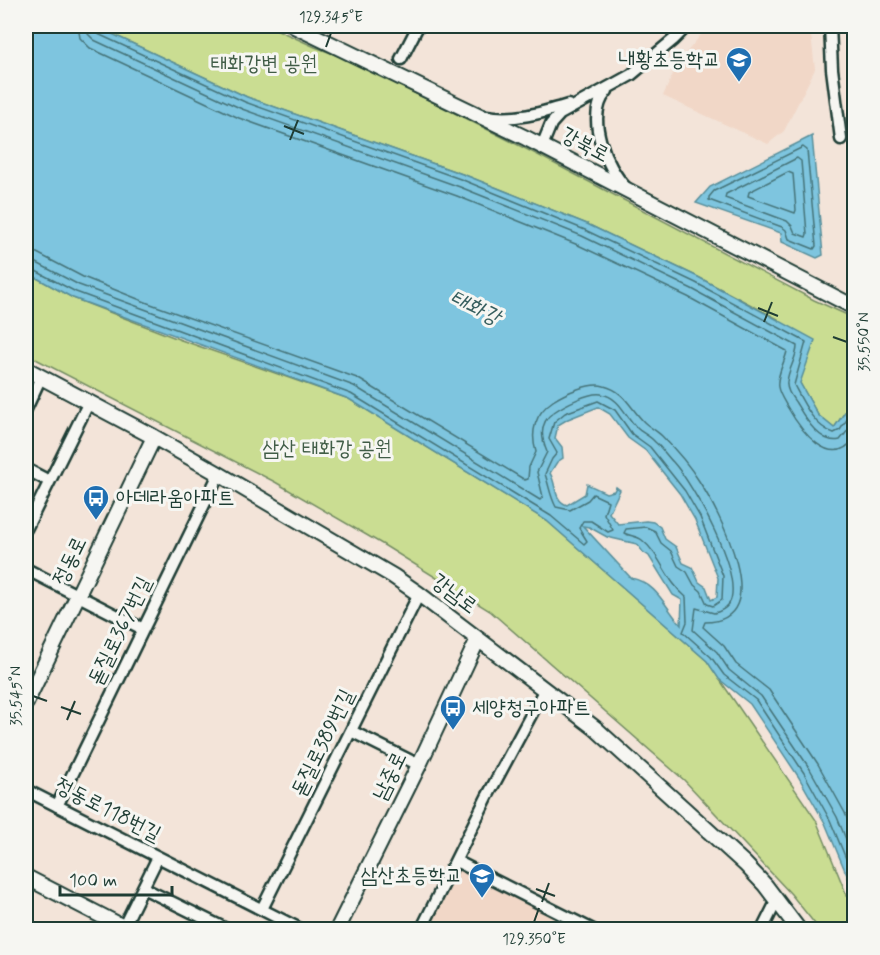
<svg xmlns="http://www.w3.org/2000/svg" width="880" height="955" font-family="Mynerve,'Poor Story',sans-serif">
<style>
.built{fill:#f1d7c7}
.green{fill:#cadd92;stroke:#748d63;stroke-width:1.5}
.water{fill:#7ec5df;stroke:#588f9b;stroke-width:1.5;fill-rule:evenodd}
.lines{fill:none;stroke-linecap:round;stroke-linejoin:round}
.shore{stroke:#457378;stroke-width:1.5}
.minor-casing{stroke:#1f3d34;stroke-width:15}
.major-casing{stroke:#1f3d34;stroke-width:18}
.minor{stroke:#f6f6f2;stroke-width:10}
.major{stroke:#f6f6f2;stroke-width:14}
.ticks{fill:none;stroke:#1f3d34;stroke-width:2}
.labels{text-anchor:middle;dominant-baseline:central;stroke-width:6;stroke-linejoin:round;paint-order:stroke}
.poi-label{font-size:21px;fill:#1f3d34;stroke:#f6f6f2;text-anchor:end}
.park-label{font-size:21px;fill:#415d47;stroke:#f6f6f2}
.street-label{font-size:21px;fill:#1f3d34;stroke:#f6f6f2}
.water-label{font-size:22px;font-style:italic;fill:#375f5f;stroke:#f6f6f2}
.neatline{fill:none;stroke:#1f3d34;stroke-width:2}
.ticks-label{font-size:15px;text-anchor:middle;fill:#1f3d34}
</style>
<rect width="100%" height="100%" fill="#f3e4d9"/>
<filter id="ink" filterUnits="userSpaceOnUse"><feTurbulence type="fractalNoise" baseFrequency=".0167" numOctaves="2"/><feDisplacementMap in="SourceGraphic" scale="12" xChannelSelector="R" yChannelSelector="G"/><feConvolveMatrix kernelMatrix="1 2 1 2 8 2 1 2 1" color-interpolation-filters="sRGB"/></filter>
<g filter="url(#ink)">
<path class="built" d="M 708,26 L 810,26 L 815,69 L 784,131 L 768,144 L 663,96 L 678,63 Z
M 460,869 L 581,930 L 426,930 Z"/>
<path class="green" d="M 95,26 L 269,26 L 315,47 L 347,59 L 538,155 L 814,300 L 854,318 L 854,399 L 834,428 L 818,415 L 800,383 L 778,319 L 698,277 L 587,224 L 465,175 L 247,97 Z
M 26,272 L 73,298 L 181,340 L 349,399 L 547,521 L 707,661 L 816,820 L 854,913 L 854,929 L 819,929 L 791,894 L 684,780 L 490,611 L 382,544 L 275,482 L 26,354 Z"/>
<path class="water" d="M 26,26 L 95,26 L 247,97 L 465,175 L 587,224 L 698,277 L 815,340 L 800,383 L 818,415 L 834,428 L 854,399 L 854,892 L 825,823 L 798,776 L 750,704 L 719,679 L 707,661 L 547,521 L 349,399 L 73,298 L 26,272 ZM 598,407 L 610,414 L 628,438 L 646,451 L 680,494 L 695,520 L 718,578 L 717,597 L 711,600 L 706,587 L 699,582 L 692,567 L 683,563 L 676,547 L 665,539 L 660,527 L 653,522 L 646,521 L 618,524 L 609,513 L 620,490 L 616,487 L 614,491 L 606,493 L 587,484 L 585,494 L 567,505 C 553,500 557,485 550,473 L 557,462 L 563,458 L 562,447 L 555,438 L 558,425 L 568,419 ZM 583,526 L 589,527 L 607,537 L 637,544 L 643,552 L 649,556 L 673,595 L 682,600 L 681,625 C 665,607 657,583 631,578 Z
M 812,136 L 823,255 L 817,258 L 782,242 L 781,233 L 696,203 L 710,187 Z"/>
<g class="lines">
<path class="shore" d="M 78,26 L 80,38 L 90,48 L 239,118 L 457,196 L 578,245 L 688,297 L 787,351 C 785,362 776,375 778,387 C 779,394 784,401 788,408 C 800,429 830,471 854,439
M 87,26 L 88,34 L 94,40 L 242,109 L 460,187 L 582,236 L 692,289 L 797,346 C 797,358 788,369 787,382 C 786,390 792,397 796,403 C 805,418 820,445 840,440 L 854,423
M 94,26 L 95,30 L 98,34 L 245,102 L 463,180 L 585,230 L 696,283 L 806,342 L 794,385 C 803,402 814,427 834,433 L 840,430 L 854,409
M 803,147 L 807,150 L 816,246 L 814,249 L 789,239 L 786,230 L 782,227 L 709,200 L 709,197 L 714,191 Z
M 797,158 L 801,161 L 807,234 L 806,237 L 795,233 L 792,226 L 787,221 L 725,198 L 726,194 Z
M 788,172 L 793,174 L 796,210 L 795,213 L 748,196 L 749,192 Z
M 26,251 L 37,253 L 83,277 L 148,303 L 357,378 L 525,480 L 528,479 L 529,467 L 536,452 C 530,432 535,413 553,401 C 565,393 590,382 604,386 C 625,391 630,408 644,422 C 649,427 656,430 662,436 C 675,449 689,465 699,481 C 719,512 777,621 705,622 L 703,627 L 724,646 L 736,664 L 769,690 L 818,764 L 845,813 L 854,836
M 26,260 L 33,261 L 79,285 L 354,386 L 540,500 L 543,497 L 537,472 L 547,452 C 541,438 539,422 554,412 C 564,405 589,392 601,394 C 620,397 625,416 637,428 C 642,433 650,436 655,442 C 662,448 667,456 673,462 C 693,484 745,576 729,604 C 725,609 719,612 714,613 L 696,608 L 693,630 L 717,652 L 729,670 L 761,696 L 810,769 L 837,817 L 854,859
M 26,267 L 30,268 L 76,292 L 351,394 L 551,516 L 584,544 L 587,541 L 579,528 L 583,521 L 591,521 L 608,532 L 613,530 L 604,514 L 608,501 L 593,494 L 588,500 L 570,510 L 556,507 C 550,496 549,485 545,474 L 552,459 L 557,453 L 549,439 L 554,422 L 565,413 L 598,401 L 615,410 L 632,434 L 650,447 L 685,491 L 700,517 L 723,576 L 722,600 L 713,606 L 707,604 L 701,591 L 694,585 L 687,572 L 678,566 L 671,551 L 661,543 L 655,531 L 646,527 L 626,529 L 624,533 C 629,536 637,536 642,540 C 661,555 666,581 686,597 L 687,622 L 683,632 L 711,657 L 724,675 L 756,700 L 804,773 L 830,820 L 854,878"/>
<g class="minor-casing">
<path id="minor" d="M 830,26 L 832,69 L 841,139
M 401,59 L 418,26
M 607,91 C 584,116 606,167 626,188
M 486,116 C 514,121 541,113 568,105
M 542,146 L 551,124 L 560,114 L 631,75 L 673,40 L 687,26
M 26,409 L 41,377
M 26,469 L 49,481
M 26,529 L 89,402
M 26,569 L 143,629
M 351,731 L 419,765
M 26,790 L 302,930
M 57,806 L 219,474
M 456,861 L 593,930
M 143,888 L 228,930
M 262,909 L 419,594
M 122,930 L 158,857
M 421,930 L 487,797 L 545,689
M 762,930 L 777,900"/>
</g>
<g class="major-casing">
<path id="major" d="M 294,26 L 526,138 L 854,307
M 26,369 L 154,437 L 219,474 L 393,576 L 419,594 L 595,728 L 745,864 L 765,885 L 799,930
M 26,703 L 154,437
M 26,877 L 129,930
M 337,930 L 419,765 L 478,639"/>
</g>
<use href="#minor" class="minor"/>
<use href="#major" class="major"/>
</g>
</g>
<path class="ticks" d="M 326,47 L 331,33M 284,126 L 304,134M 290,140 L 298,120M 758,308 L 778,316M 764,322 L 772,302M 833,337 L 847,342M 33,696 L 47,701M 61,707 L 81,714M 67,720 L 75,701M 536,889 L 555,896M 542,902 L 549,883M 534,922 L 539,908"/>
<defs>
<g id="school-pin" transform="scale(1.35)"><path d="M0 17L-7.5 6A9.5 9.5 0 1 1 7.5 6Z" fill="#1f6fb2" stroke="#f6f6f2"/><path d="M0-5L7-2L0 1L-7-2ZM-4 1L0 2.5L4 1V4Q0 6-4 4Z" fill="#fff"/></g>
<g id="bus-pin" transform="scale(1.35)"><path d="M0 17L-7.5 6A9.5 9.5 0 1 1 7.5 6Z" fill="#1f6fb2" stroke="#f6f6f2"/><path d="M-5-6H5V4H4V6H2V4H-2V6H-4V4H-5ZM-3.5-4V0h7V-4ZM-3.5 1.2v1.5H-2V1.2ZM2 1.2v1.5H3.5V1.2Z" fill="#fff"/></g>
</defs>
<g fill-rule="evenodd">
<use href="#school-pin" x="739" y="60"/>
<use href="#bus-pin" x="96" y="498"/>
<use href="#bus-pin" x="453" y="708"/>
<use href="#school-pin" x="482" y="876"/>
</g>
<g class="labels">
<g class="poi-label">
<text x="720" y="60">내황초등학교</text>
<text x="116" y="498" text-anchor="start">아데라움아파트</text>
<text x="472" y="708" text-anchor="start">세양청구아파트</text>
<text x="462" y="876">삼산초등학교</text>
</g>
<g class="park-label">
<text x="264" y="64">태화강변 공원</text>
<text x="327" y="449">삼산 태화강 공원</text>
</g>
<g class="street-label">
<text transform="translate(585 145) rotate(28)">강북로</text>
<text transform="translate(70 561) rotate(-64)">정동로</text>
<text transform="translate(454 594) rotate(37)">강남로</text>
<text transform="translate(120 631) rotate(-64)">돋질로367번길</text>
<text transform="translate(323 743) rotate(-64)">돋질로389번길</text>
<text transform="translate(390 776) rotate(-64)">남중로</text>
<text transform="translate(108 810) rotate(27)">정동로118번길</text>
</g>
<g class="water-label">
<text transform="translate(475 308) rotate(26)">태화강</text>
</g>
</g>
<rect width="880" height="955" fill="none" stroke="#f6f6f2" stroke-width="66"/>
<path d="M60 886v9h112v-9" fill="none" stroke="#1f3d34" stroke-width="3"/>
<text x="69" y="886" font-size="18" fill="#1f3d34" stroke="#f6f6f2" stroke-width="4.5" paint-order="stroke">100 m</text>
<rect x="33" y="33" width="814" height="889" class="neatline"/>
<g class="ticks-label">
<text x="331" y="22">129.345°E</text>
<text transform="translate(864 342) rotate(-90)" y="5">35.550°N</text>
<text transform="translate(16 696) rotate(-90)" y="5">35.545°N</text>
<text x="534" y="944">129.350°E</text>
</g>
</svg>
